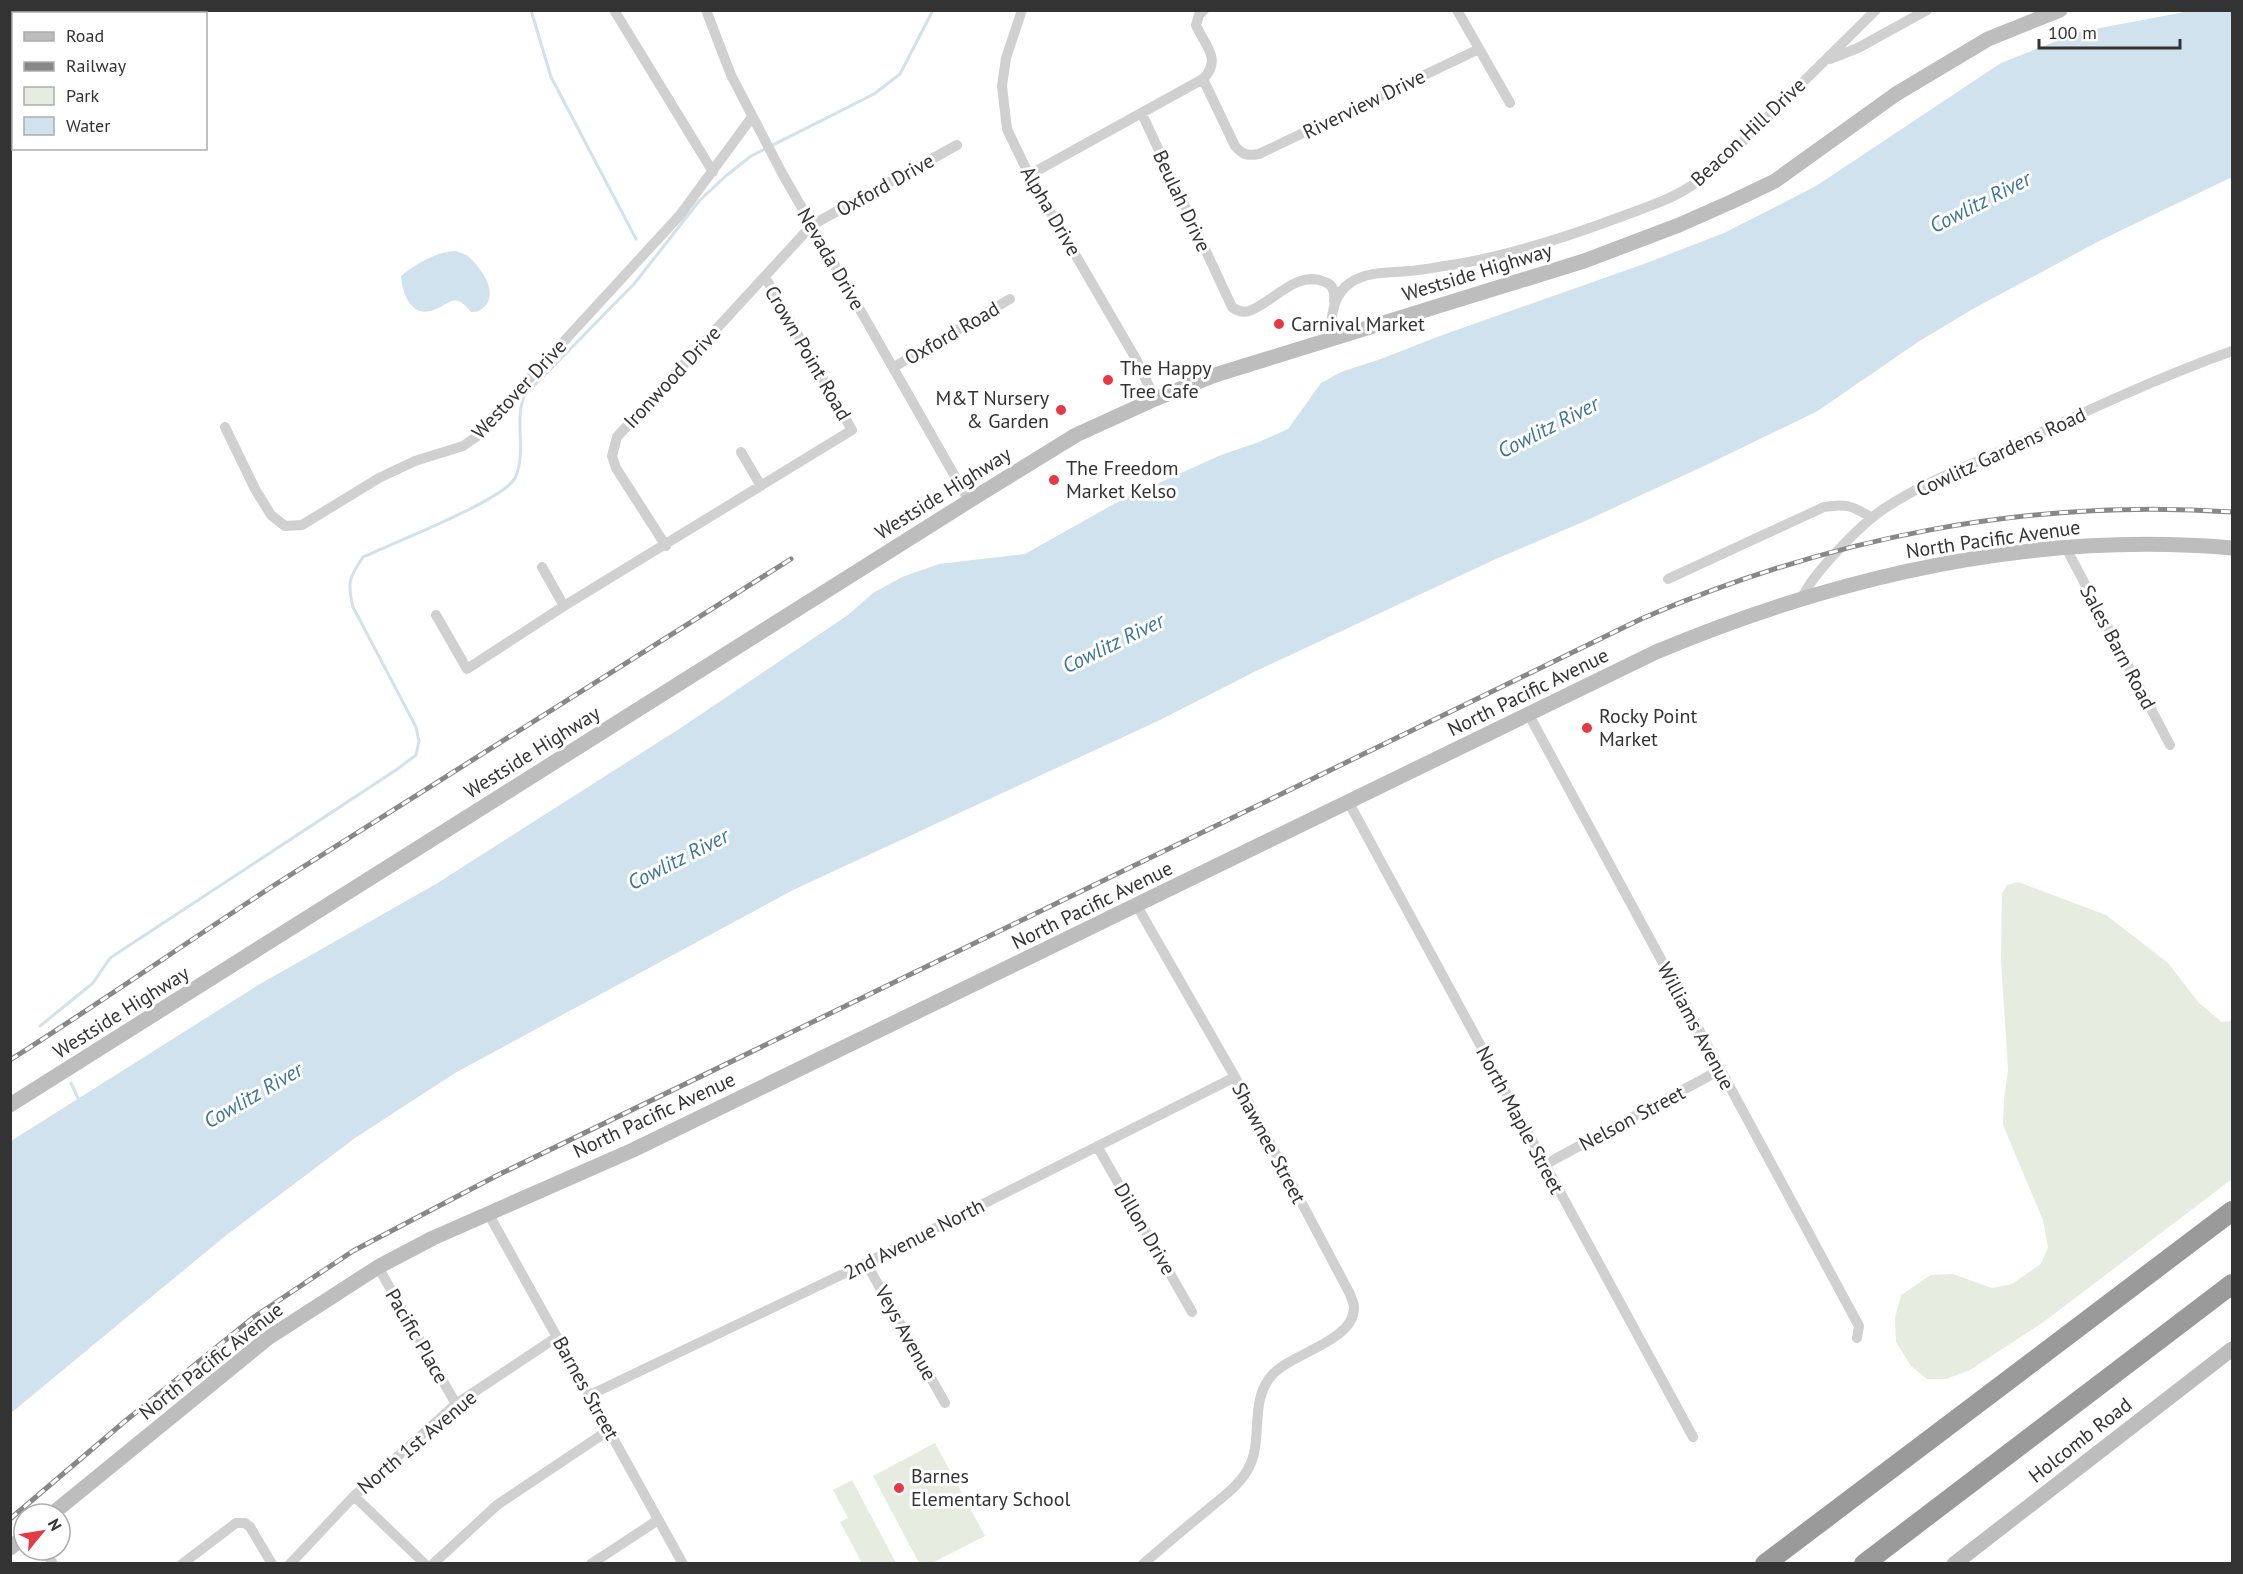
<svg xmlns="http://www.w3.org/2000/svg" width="2243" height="1574" font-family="'PT Sans',sans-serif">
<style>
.green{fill:#e6ecdf}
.water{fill:#cfe2ee}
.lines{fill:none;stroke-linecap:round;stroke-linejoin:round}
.stream{stroke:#cfe2ee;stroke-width:3}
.street{stroke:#d0d0d0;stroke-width:10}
.secondary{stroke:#bdbdbd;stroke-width:15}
.highway{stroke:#9a9a9a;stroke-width:20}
.rail-casing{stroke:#888;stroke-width:5}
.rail{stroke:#fff;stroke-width:3;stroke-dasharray:9;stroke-linecap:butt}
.poi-dot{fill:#e63946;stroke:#fff;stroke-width:2}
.labels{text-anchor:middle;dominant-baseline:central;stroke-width:6;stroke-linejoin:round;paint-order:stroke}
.street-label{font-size:20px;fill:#333;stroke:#fff}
.poi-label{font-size:20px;fill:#333;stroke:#fff;text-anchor:start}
.water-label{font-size:21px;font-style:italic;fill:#3f7597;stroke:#fff}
</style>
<rect width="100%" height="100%" fill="#fff"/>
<path class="green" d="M 2018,882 L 2106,915 L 2168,963 L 2199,1003 L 2222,1022 L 2232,1021 L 2232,1179 L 2045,1321 L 1970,1370 L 1946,1379 L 1927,1379 L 1911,1366 L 1896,1342 L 1895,1318 L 1901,1295 L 1931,1275 L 1953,1274 L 1992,1288 L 2012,1284 L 2041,1264 L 2048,1247 L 2043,1220 L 2003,1125 L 2004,1099 L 2008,1070 L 2001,960 L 2002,893 L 2007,885 Z
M 935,1443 L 985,1536 L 932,1563 L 919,1563 L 873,1476 Z
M 852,1480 L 896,1563 L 862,1563 L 840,1522 L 848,1518 L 833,1490 Z"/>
<path class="water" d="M 2195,10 L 2232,11 L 2232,177 L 2101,240 L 1971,310 L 1918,342 L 1816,412 L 1704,466 L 1583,522 L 1498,558 L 1256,671 L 1160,720 L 793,890 L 455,1073 L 355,1138 L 224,1237 L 11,1413 L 11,1141 L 260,984 L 436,884 L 679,729 L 848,615 L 873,593 L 902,577 L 939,564 L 1025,554 L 1121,500 L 1221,455 L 1259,442 L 1288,429 L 1321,383 L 1341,372 L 1381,359 L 1437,337 L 1644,264 L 1724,233 L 1816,186 L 2001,63 L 2079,32 Z
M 456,251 C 460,253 466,254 469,257 C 482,269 499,293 484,307 C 480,311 477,312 471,312 C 453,289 449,307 430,311 C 410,316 402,291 401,276 C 417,263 436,252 456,251 Z"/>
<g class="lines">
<path class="stream" d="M 531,10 L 551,77 L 636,239
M 40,1026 L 93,983 L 110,958 L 396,770 L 416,755 L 419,741 L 416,727 L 353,607 C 347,582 349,578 363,557 C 391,544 504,500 515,478 C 527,452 514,422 524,396 L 634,284 L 700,200 L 727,175 L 751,156 L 874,94 L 900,74 L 933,10
M 71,1083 L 78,1098"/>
<path class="street" d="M 614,10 L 713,172
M 706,10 L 731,75 L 782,173 L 969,501
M 1022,10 L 1006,58 L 1002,86 L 1007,129 L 1029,175 L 1136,359 L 1155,399
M 1457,10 L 1510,103
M 1830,59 L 1858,48 L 1927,10
M 1203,79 L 1235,146 C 1243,155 1247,156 1259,154 L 1479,49
M 1142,114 L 1232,307 C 1237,311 1242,313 1249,311 C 1273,303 1296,269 1325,282 C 1334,285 1335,293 1334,301
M 1029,175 L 1203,79 C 1223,59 1204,45 1196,25 L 1199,15 L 1204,10
M 1329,340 C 1332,319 1331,296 1350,283 C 1367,271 1389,273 1408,271 C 1425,270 1441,266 1458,264 C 1514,254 1567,237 1620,217 C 1644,208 1670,200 1691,186 C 1706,177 1718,165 1730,154 L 1876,10
M 894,367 L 1010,299
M 225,427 L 255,489 L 271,515 L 285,526 L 302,525 L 379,478 L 415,461 L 463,446 L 476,437 L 680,215 L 752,117
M 741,452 L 761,486
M 666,546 L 616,468 L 612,456 L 617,437 L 812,225 L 957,145
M 2066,548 L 2170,745
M 542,567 L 564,606
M 1668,579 L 1824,507 C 1846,503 1853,506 1872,518
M 1802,598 C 1812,574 1862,523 1885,508 C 1921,484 1964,468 2003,450 C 2078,415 2154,379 2232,351
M 436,615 L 467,669 L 564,606 L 852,430 L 765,277
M 1529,715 L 1859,1326 L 1857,1338
M 1349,803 L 1693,1437
M 1137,906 L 1235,1077 L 1350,1294 C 1351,1298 1354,1303 1354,1307 C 1355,1341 1292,1353 1273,1374 C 1249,1399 1263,1438 1250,1465 C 1242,1484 1221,1498 1206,1511 C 1185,1528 1164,1546 1143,1564
M 1097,1146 L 1192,1312
M 1544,1165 L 1720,1070
M 488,1213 L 683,1564
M 866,1263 L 945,1403
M 378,1267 L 456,1404
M 590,1395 L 866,1263 L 1235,1077
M 354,1496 L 425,1564
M 45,1550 L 53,1564
M 182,1564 L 236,1523 L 245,1523 L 250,1527 L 272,1564
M 290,1564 L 354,1496 L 456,1404 L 557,1337
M 433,1564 L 497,1505 L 609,1430
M 591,1564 L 658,1520"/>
<path class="secondary" d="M 10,1105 L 969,501 L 1076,435 L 1155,399 L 1215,375 L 1584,261 L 1679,225 L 1731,202 L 1775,181 L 1896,94 L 1988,39 L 2060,10
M 52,1514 L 268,1338 L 378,1267 L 433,1238 L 633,1150 L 1656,652 C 1837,576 2034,531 2232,548
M 10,1548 L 24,1537
M 1954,1564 L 2232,1349"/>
<path class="highway" d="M 1765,1564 L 2232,1211
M 1864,1564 L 2232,1284"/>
<g class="rail-casing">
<path id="rail" d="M 10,1060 C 100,1003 187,942 276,884 L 791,559
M 10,1519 L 124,1422 L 254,1317 L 353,1251 L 498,1175 L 1641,619 C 1828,538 2028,498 2232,512"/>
</g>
<use href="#rail" class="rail"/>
</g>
<g class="poi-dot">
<circle cx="1279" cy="324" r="6"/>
<circle cx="1108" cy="380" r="6"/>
<circle cx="1061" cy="410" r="6"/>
<circle cx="1054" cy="480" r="6"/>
<circle cx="1587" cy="728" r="6"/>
<circle cx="899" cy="1488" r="6"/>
</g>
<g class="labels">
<g class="street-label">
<text transform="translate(1364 104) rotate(-26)">Riverview Drive</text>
<text transform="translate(1748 132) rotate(-43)">Beacon Hill Drive</text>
<text transform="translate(885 185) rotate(-29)">Oxford Drive</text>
<text transform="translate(1182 201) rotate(65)">Beulah Drive</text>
<text transform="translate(1051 211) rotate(60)">Alpha Drive</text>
<text transform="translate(831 259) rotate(60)">Nevada Drive</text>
<text transform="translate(1477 272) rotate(-17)">Westside Highway</text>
<text transform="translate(952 333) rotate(-30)">Oxford Road</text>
<text transform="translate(808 353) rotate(60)">Crown Point Road</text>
<text transform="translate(672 377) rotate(-47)">Ironwood Drive</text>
<text transform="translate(519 389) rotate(-47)">Westover Drive</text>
<text transform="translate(2001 452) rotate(-25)">Cowlitz Gardens Road</text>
<text transform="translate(943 493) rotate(-32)">Westside Highway</text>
<text transform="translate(1993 539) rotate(-8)">North Pacific Avenue</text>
<text transform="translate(2118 647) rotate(62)">Sales Barn Road</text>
<text transform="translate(1528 692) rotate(-26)">North Pacific Avenue</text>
<text transform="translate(532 752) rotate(-32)">Westside Highway</text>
<text transform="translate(1092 905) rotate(-26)">North Pacific Avenue</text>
<text transform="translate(121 1012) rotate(-32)">Westside Highway</text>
<text transform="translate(1696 1026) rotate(62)">Williams Avenue</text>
<text transform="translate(654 1115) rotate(-25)">North Pacific Avenue</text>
<text transform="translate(1632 1118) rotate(-28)">Nelson Street</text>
<text transform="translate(1520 1120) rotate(62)">North Maple Street</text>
<text transform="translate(1269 1143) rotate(62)">Shawnee Street</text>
<text transform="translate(1145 1229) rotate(60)">Dillon Drive</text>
<text transform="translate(914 1239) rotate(-27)">2nd Avenue North</text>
<text transform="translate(906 1333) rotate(61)">Veys Avenue</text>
<text transform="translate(417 1336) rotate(60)">Pacific Place</text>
<text transform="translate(211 1361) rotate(-38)">North Pacific Avenue</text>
<text transform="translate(586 1388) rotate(61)">Barnes Street</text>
<text transform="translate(2080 1440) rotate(-38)">Holcomb Road</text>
<text transform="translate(417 1442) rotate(-40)">North 1st Avenue</text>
</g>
<g class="poi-label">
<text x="1291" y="324">Carnival Market</text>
<text x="1120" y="368">The Happy<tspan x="1120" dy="23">Tree Cafe</tspan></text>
<text x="1049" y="398" text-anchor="end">M&amp;T Nursery<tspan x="1049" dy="23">&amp; Garden</tspan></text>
<text x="1066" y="468">The Freedom<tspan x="1066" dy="23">Market Kelso</tspan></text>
<text x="1599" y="716">Rocky Point<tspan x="1599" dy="23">Market</tspan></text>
<text x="911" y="1476">Barnes<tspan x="911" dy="23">Elementary School</tspan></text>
</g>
<g class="water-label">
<text transform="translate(1980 202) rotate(-27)">Cowlitz River</text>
<text transform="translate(1548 427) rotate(-27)">Cowlitz River</text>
<text transform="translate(1113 643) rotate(-26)">Cowlitz River</text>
<text transform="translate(678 859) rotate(-27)">Cowlitz River</text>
<text transform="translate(253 1095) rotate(-30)">Cowlitz River</text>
</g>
</g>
<rect width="2243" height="1574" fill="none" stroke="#333333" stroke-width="24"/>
<rect x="12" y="12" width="195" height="138" fill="#ffffff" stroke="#adadad" stroke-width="1.5"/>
<rect x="24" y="32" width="30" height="9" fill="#bdbdbd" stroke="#adadad" stroke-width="1.5"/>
<text x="66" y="42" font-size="18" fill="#333333">Road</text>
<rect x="24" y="62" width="30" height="9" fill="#888888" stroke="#adadad" stroke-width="1.5"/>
<text x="66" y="72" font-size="18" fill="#333333">Railway</text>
<rect x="24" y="87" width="30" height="18" fill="#e6ecdf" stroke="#adadad" stroke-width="1.5"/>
<text x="66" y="102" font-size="18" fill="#333333">Park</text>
<rect x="24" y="117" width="30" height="18" fill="#cfe2ee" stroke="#adadad" stroke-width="1.5"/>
<text x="66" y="132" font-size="18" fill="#333333">Water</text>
<g transform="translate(42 1532) rotate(60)"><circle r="28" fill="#ffffff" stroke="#adadad" stroke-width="1.5"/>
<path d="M0-4.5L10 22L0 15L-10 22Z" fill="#e63946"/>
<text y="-9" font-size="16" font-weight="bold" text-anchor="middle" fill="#333333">N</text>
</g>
<path d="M2039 39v9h141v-9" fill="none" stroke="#333333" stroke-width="3"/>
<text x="2048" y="39" font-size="18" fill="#333333" stroke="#ffffff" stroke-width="4.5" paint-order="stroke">100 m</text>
</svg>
